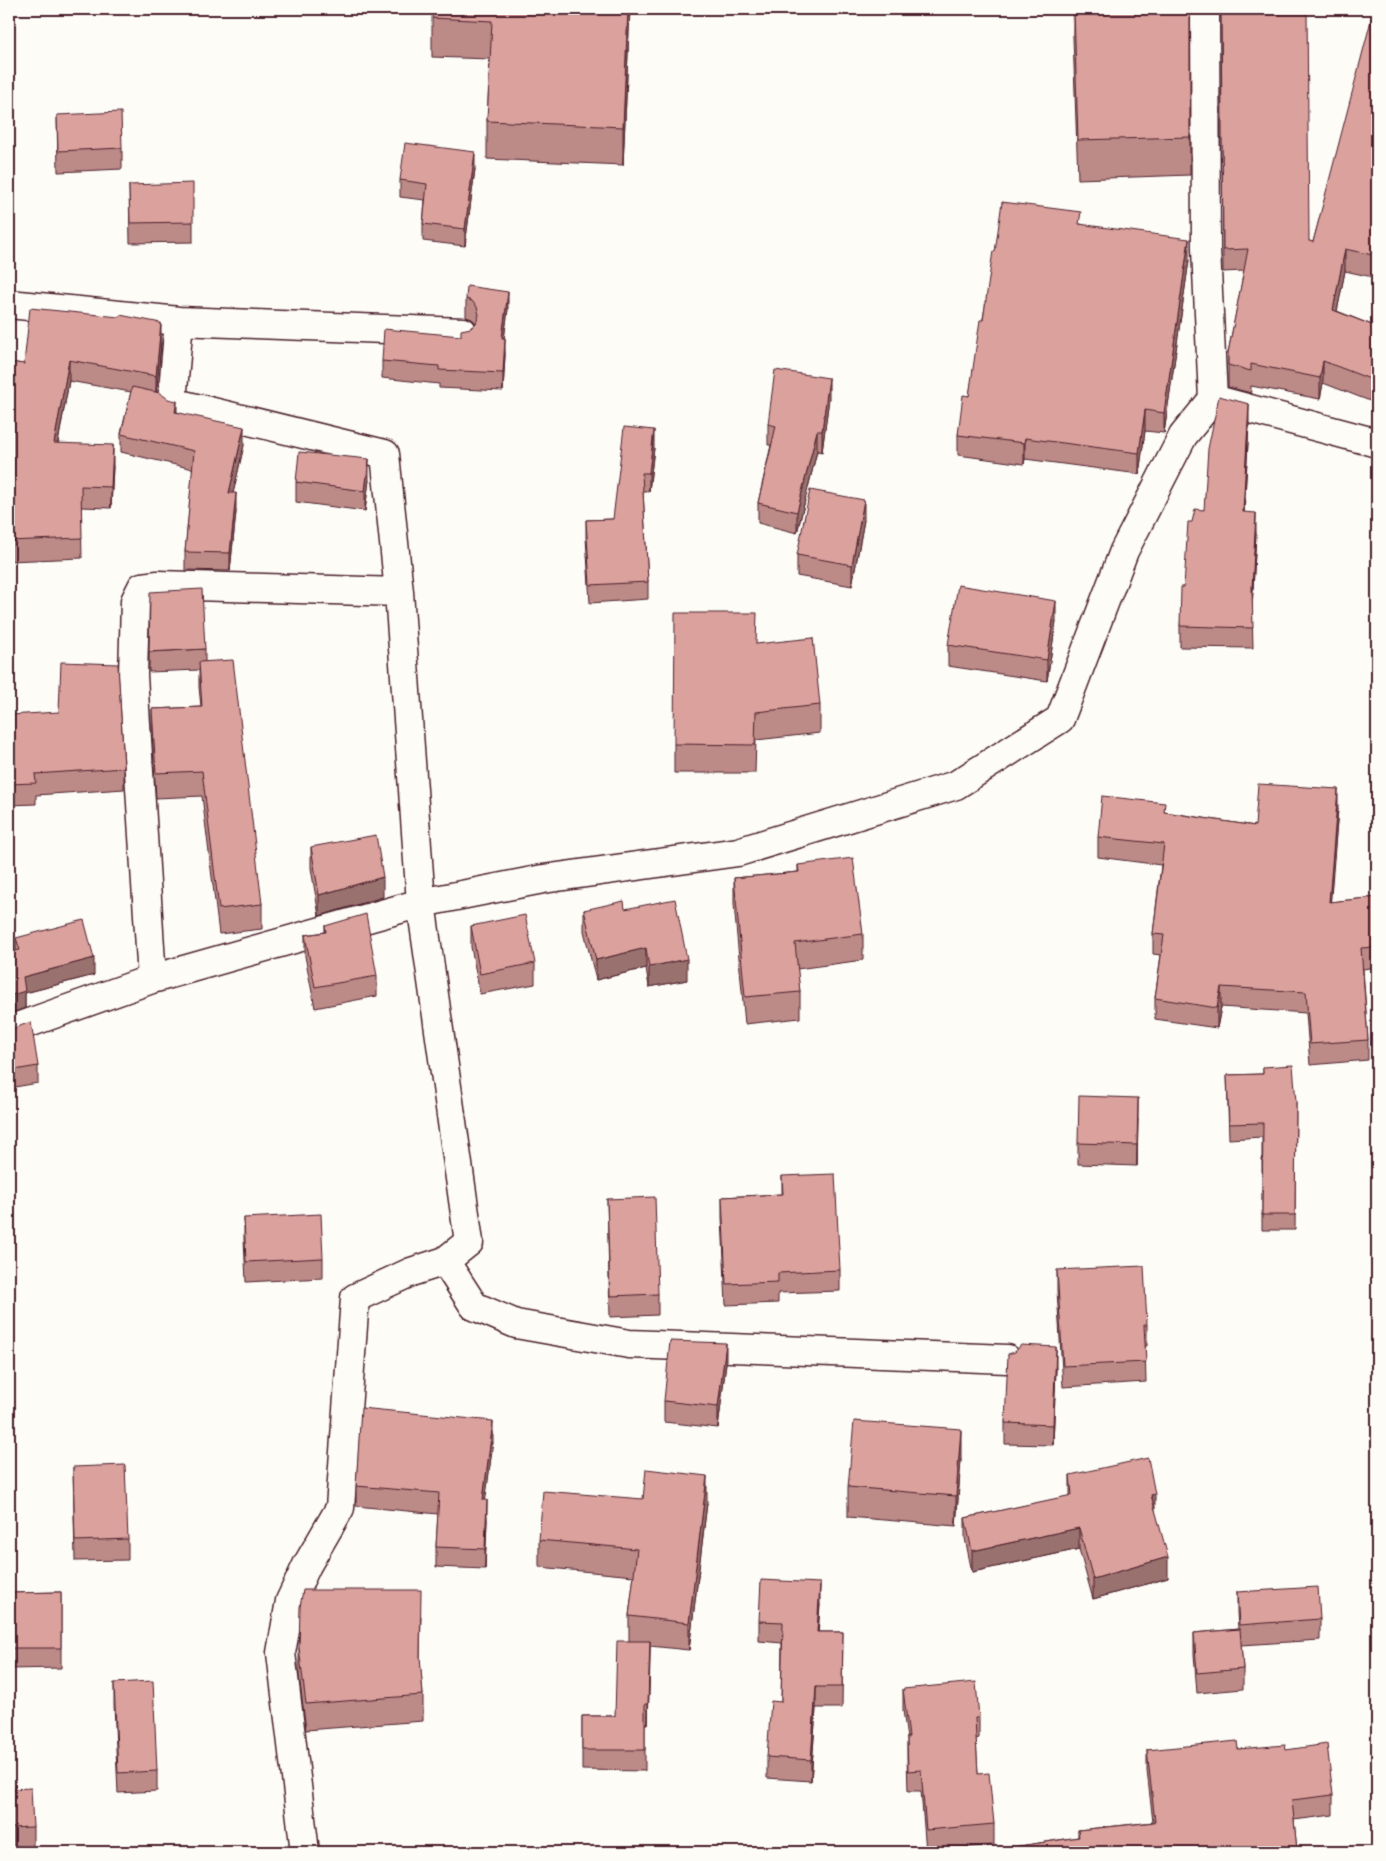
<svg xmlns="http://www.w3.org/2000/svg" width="1386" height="1861" font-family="'Comic Neue',sans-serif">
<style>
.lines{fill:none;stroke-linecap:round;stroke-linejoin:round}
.minor-casing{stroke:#4a1f2b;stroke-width:31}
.minor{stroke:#fdfcf7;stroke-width:28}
.wall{fill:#bc8a87;stroke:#4a1f2b}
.shaded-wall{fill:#99716e;stroke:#4a1f2b}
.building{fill:#dba19d;stroke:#4a1f2b}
</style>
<rect width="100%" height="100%" fill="#fdfcf7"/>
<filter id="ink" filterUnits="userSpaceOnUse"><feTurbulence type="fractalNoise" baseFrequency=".02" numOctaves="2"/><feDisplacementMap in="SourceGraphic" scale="10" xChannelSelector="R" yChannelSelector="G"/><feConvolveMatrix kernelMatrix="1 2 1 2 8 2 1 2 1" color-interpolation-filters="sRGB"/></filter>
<g filter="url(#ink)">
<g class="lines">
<g class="minor-casing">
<path id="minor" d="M 1205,9 L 1206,249 L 1213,399
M 9,304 L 179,321 L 463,332
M 179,321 L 172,402 L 385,454 L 399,592
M 9,1030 L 152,979 L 421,903 L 399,592 L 158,585 L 142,587 L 135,601 L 133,676 L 152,979
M 445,1261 L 474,1306 L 516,1324 L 629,1344 L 1007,1359
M 305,1852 L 281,1653 L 290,1601 L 307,1565 L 340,1508 L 355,1298 L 411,1272 L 445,1261 L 469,1242 L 421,903 L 543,879 L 738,852 L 956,785 L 1060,719 L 1124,551 L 1183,436 L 1213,399 L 1377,443"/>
</g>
<use href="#minor" class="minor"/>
</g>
<path class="wall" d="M 630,9 L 623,165 L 487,159 L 487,121 L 490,59 L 432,57 L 432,18 Z
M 1072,9 L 1190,9 L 1190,175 L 1078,179 Z
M 1221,9 L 1309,241 L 1313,242 L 1377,9 L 1377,278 L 1345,271 L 1337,311 L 1377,327 L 1377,382 L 1370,401 L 1323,383 L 1320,399 L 1251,386 L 1251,393 L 1228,387 L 1228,353 L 1244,271 L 1223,272 Z
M 57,115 L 122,148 L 122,169 L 58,172 Z
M 475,169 L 465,246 L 423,241 L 423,224 L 425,200 L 400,197 L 400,180 Z
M 129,185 L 193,222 L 193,242 L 130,243 Z
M 1081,224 L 1189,260 L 1164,433 L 1145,431 L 1139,474 L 1025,459 L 1024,464 L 958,455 L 958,435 L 969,396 L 995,252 Z
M 466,299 L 508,309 L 504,338 L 505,355 L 503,391 L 439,388 L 439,384 L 382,378 L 382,361 L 461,336 L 476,323 L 472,319 L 466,317 Z
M 161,343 L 156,392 L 177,412 L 244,445 L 233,493 L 236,512 L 230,571 L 185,570 L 185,552 L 193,469 L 121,452 L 121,434 L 131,392 L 69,381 L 58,443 L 113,466 L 111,508 L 81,507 L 82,558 L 9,561 L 9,362 L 24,364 Z
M 829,398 L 822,452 L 817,451 L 797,533 L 758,523 L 758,503 L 771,445 L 768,445 L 768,424 Z
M 1249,425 L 1244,512 L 1256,533 L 1252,607 L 1253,648 L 1180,647 L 1180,626 L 1192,522 L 1204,510 Z
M 654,448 L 649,491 L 643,491 L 648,582 L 648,599 L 590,603 L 586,538 L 586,520 L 613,519 Z
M 369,480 L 365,511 L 296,502 L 296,482 Z
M 864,520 L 852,586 L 797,576 L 797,555 Z
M 1056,621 L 1047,681 L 948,666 L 948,645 Z
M 757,644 L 820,705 L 820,733 L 756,740 L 755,773 L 674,773 L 674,744 Z
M 205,649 L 205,662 L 262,904 L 262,929 L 219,934 L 202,796 L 156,798 L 152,734 L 152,709 L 201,707 L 199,687 L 199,670 L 149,672 L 149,652 Z
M 9,715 L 124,768 L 124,789 L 36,795 L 36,804 L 9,805 Z
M 1338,809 L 1330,902 L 1377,897 L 1377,967 L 1363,969 L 1368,1040 L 1368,1060 L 1310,1065 L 1306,1013 L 1221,1007 L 1217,1028 L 1155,1019 L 1155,998 L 1161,955 L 1153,954 L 1153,934 L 1161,865 L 1098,857 L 1098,837 L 1165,812 L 1255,826 Z
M 311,847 L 383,897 L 319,916 L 311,868 Z
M 798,865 L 863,934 L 863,960 L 797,969 L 800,992 L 800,1018 L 745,1024 L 734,904 L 734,878 L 798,872 Z
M 625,909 L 687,980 L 649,987 L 646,968 L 596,980 L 584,931 L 584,910 Z
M 325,926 L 377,976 L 377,996 L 315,1008 L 305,956 L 305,935 L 325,932 Z
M 471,926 L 535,963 L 535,984 L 480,994 L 471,947 Z
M 16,938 L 94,975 L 25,993 L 25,1008 L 16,950 Z
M 9,1028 L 38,1066 L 38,1083 L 9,1088 Z
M 1263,1067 L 1296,1102 L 1295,1230 L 1262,1230 L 1262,1137 L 1229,1139 L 1227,1075 L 1263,1074 Z
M 1138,1119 L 1137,1166 L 1078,1164 L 1078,1143 Z
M 782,1176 L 840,1270 L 840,1291 L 778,1293 L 778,1303 L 726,1305 L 722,1217 L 722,1197 L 782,1194 Z
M 607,1199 L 658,1294 L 658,1315 L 610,1317 Z
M 244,1218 L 323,1258 L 323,1278 L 246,1282 L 244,1239 Z
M 1057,1270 L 1147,1325 L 1147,1346 L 1145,1346 L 1146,1382 L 1063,1387 L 1057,1291 Z
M 1015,1352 L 1056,1368 L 1053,1445 L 1005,1444 L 1005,1423 Z
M 726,1363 L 718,1428 L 664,1422 L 664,1401 Z
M 493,1442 L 485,1500 L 487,1520 L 485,1569 L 436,1567 L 436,1547 L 438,1514 L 356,1506 L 356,1486 Z
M 961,1459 L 956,1526 L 848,1517 L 848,1487 Z
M 73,1467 L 128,1539 L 128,1560 L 75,1561 Z
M 1070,1475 L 1155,1512 L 1168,1578 L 1093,1599 L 1079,1549 L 972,1572 L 965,1538 L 965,1518 L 1070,1496 Z
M 643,1499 L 707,1503 L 689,1650 L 650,1646 L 648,1724 L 645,1724 L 645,1771 L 582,1770 L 582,1716 L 615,1716 L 629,1641 L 629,1616 L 634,1576 L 539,1567 L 539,1540 Z
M 61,1592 L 61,1668 L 9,1669 L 9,1593 Z
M 1237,1592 L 1320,1619 L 1320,1640 L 1241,1645 L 1243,1669 L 1243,1689 L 1197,1693 L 1194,1654 L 1194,1633 L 1238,1629 L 1237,1612 Z
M 820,1604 L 818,1632 L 843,1632 L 842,1708 L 816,1708 L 811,1781 L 767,1778 L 767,1757 L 781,1702 L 782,1643 L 759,1641 L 759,1621 Z
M 421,1616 L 420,1661 L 423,1695 L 423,1721 L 306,1730 L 299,1675 L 299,1648 Z
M 114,1683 L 157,1771 L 157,1791 L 118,1793 L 114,1704 Z
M 903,1689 L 979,1718 L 979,1738 L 976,1739 L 978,1774 L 994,1824 L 994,1845 L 926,1851 L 921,1791 L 908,1791 L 907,1758 L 907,1739 L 903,1710 Z
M 1238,1749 L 1286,1750 L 1333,1795 L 1333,1815 L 1294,1820 L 1297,1852 L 994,1852 L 994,1850 L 1078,1837 L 1078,1830 L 1153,1822 L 1147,1771 L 1147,1750 Z
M 9,1789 L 33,1827 L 33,1847 L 9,1849 Z"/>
<path class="shaded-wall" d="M 628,9 L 630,9 L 623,165 L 623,127 Z
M 475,152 L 475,169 L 465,246 L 465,229 Z
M 1189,239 L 1189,260 L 1164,433 L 1164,413 Z
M 1345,249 L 1345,271 L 1333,332 L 1333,310 Z
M 508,292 L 508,309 L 502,355 L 502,338 Z
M 161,323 L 161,343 L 156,397 L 156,376 Z
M 505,338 L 505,355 L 503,391 L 503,373 Z
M 69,360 L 69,381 L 54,464 L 54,443 Z
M 1377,360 L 1377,382 L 1370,401 L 1370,379 Z
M 1323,361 L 1323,383 L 1320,399 L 1320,378 Z
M 829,378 L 829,398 L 822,452 L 822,431 Z
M 177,401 L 177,419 L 175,412 Z
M 1249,404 L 1249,425 L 1243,533 L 1243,512 Z
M 1145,410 L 1145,431 L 1139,474 L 1139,453 Z
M 244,427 L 244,445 L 229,511 L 229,493 Z
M 654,430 L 654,448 L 649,491 L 649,473 Z
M 817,431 L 817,451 L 797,533 L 797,512 Z
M 1025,438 L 1025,459 L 1024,464 L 1024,443 Z
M 113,445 L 113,466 L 111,508 L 111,487 Z
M 369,459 L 369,480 L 365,511 L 365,491 Z
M 236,493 L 236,512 L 230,571 L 230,553 Z
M 864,500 L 864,520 L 852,586 L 852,565 Z
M 1256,513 L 1256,533 L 1252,610 L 1252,589 Z
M 1056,601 L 1056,621 L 1047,681 L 1047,660 Z
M 1338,789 L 1338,809 L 1329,922 L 1329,902 Z
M 383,877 L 383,897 L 319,916 L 319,895 Z
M 646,948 L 646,968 L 596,980 L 596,960 Z
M 94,958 L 94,975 L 25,993 L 25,1008 L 9,1014 L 9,996 L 23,977 Z
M 687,959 L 687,980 L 649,987 L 649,967 Z
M 1221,987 L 1221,1007 L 1217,1028 L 1217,1008 Z
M 1138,1098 L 1138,1119 L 1137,1166 L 1137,1145 Z
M 726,1343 L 726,1363 L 718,1428 L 718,1407 Z
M 1056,1347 L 1056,1368 L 1053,1445 L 1053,1425 Z
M 493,1421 L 493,1442 L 483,1520 L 483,1500 Z
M 961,1429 L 961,1459 L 956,1526 L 956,1496 Z
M 707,1476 L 707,1503 L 689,1650 L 689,1623 Z
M 1155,1494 L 1155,1514 L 1151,1495 Z
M 487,1500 L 487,1520 L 485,1569 L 485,1549 Z
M 1079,1528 L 1079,1549 L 972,1572 L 972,1551 Z
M 1168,1557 L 1168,1578 L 1093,1599 L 1093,1579 Z
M 820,1583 L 820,1604 L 817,1653 L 817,1632 Z
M 650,1641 L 650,1662 L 648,1724 L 648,1704 Z
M 816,1687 L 816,1708 L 811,1781 L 811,1760 Z"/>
<path class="building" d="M 433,9 L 628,9 L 623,127 L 487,121 L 492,21 L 432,18 Z
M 1074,9 L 1190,9 L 1190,137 L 1078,140 Z
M 1221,9 L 1307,9 L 1309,241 L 1313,242 L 1374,9 L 1377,9 L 1377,256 L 1345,249 L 1333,310 L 1377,327 L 1377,360 L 1370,379 L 1323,361 L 1320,378 L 1251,364 L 1251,371 L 1228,365 L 1228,353 L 1248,249 L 1223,250 Z
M 121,112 L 122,148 L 58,151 L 57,115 Z
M 405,143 L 475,152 L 465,229 L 423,224 L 427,184 L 400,180 Z
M 193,183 L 193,222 L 130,223 L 129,185 Z
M 1002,202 L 1081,212 L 1079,224 L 1189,239 L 1164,413 L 1145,410 L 1139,453 L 1025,438 L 1024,443 L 958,435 L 963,395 L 969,396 L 980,320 L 983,320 L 993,251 L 995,252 Z
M 467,286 L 508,292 L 502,338 L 505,338 L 503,373 L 439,370 L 439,366 L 382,361 L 384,329 L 461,336 L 461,330 L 471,328 L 476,323 L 479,315 L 477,307 L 472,301 L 466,299 Z
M 30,308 L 119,317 L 120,315 L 161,323 L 156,376 L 69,360 L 54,443 L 113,445 L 111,487 L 81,486 L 82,538 L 9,541 L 9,362 L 24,364 Z
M 775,370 L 829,378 L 822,431 L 817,431 L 797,512 L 758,503 L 776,426 L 768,424 Z
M 132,387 L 160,393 L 168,399 L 177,401 L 175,412 L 244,427 L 229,493 L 236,493 L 230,553 L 185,552 L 194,451 L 121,434 Z
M 1219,396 L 1249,404 L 1243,512 L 1256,513 L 1252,589 L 1253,628 L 1180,626 L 1181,587 L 1184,587 L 1188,522 L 1192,522 L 1195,509 L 1204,510 L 1208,449 Z
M 624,427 L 654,430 L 649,473 L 642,473 L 648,582 L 590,585 L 586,520 L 613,519 Z
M 299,452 L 369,459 L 365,491 L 296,482 Z
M 810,490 L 864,500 L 852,565 L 797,555 Z
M 958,585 L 1056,601 L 1047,660 L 948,645 Z
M 202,589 L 205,649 L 149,652 L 150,592 Z
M 675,613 L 757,613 L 756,644 L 813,638 L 820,705 L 756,712 L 755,745 L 674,744 Z
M 233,660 L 262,904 L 219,909 L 202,771 L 156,773 L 152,709 L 202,707 L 199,662 Z
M 61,662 L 118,664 L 124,768 L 35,774 L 36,783 L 9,784 L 9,715 L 59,712 Z
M 1258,784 L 1338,789 L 1329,902 L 1377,897 L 1377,947 L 1361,948 L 1368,1040 L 1310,1044 L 1306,992 L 1221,987 L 1217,1008 L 1155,998 L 1164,935 L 1153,934 L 1164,844 L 1098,837 L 1102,796 L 1165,803 L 1164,812 L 1255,826 Z
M 376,835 L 383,877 L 319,895 L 311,847 Z
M 853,858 L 863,934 L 795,943 L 800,992 L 745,997 L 734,878 L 799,872 L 798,865 Z
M 675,899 L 687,959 L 649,967 L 646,948 L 596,960 L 584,910 L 624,901 L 625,909 Z
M 366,914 L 377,976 L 315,987 L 305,935 L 326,932 L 325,926 Z
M 525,915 L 535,963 L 480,974 L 471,926 Z
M 84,920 L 94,958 L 23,977 L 25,991 L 9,996 L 9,952 L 20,950 L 16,938 Z
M 31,1022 L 38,1066 L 9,1071 L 9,1028 L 14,1028 Z
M 1293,1065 L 1296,1102 L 1295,1215 L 1262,1215 L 1263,1123 L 1229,1124 L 1227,1075 L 1263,1074 L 1263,1067 Z
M 1079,1096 L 1138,1098 L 1137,1145 L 1078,1143 Z
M 835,1174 L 840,1270 L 778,1273 L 778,1282 L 726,1284 L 722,1197 L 783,1194 L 782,1176 Z
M 655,1197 L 658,1294 L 610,1296 L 607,1199 Z
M 321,1214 L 323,1258 L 246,1262 L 244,1218 Z
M 1144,1266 L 1147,1325 L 1144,1325 L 1146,1362 L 1063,1366 L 1057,1270 Z
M 670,1341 L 726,1343 L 718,1407 L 664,1401 Z
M 1021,1345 L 1056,1347 L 1053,1425 L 1005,1423 L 1008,1354 L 1015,1352 Z
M 361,1408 L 493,1421 L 483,1500 L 487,1500 L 485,1549 L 436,1547 L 439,1493 L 356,1486 Z
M 854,1421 L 961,1429 L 956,1496 L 848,1487 Z
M 1148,1458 L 1155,1494 L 1151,1495 L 1168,1557 L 1093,1579 L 1079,1528 L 972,1551 L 965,1518 L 1072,1495 L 1070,1475 Z
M 125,1465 L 128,1539 L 75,1541 L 73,1467 Z
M 646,1469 L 707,1476 L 689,1623 L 629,1616 L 637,1549 L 539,1540 L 543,1491 L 643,1499 Z
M 761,1580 L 820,1583 L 817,1632 L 843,1632 L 842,1687 L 816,1687 L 811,1760 L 767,1757 L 771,1701 L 781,1702 L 783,1622 L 759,1621 Z
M 1318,1587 L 1320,1619 L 1239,1625 L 1237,1592 Z
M 303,1590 L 421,1590 L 420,1656 L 423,1695 L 306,1704 L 299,1648 L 300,1607 Z
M 61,1592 L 61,1648 L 9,1648 L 9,1593 Z
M 1240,1629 L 1243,1669 L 1197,1673 L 1194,1633 Z
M 617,1641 L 650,1641 L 648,1704 L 645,1704 L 645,1750 L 582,1750 L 582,1716 L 615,1716 Z
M 153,1681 L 157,1771 L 118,1773 L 114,1683 Z
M 976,1682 L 979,1718 L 975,1718 L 978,1774 L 989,1773 L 994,1824 L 926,1830 L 921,1770 L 908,1771 L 907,1737 L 909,1737 L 903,1689 Z
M 1237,1741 L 1238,1749 L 1285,1745 L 1286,1750 L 1327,1744 L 1333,1795 L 1292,1800 L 1297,1850 L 1277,1852 L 995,1852 L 994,1850 L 1079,1837 L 1078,1830 L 1155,1822 L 1147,1750 Z
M 31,1788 L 33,1827 L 9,1828 L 9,1789 Z"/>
</g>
<rect width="1386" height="1861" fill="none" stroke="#fdfcf7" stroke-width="30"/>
<rect x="15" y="15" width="1356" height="1831" fill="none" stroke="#4a1f2b" stroke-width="2" filter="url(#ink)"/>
</svg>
